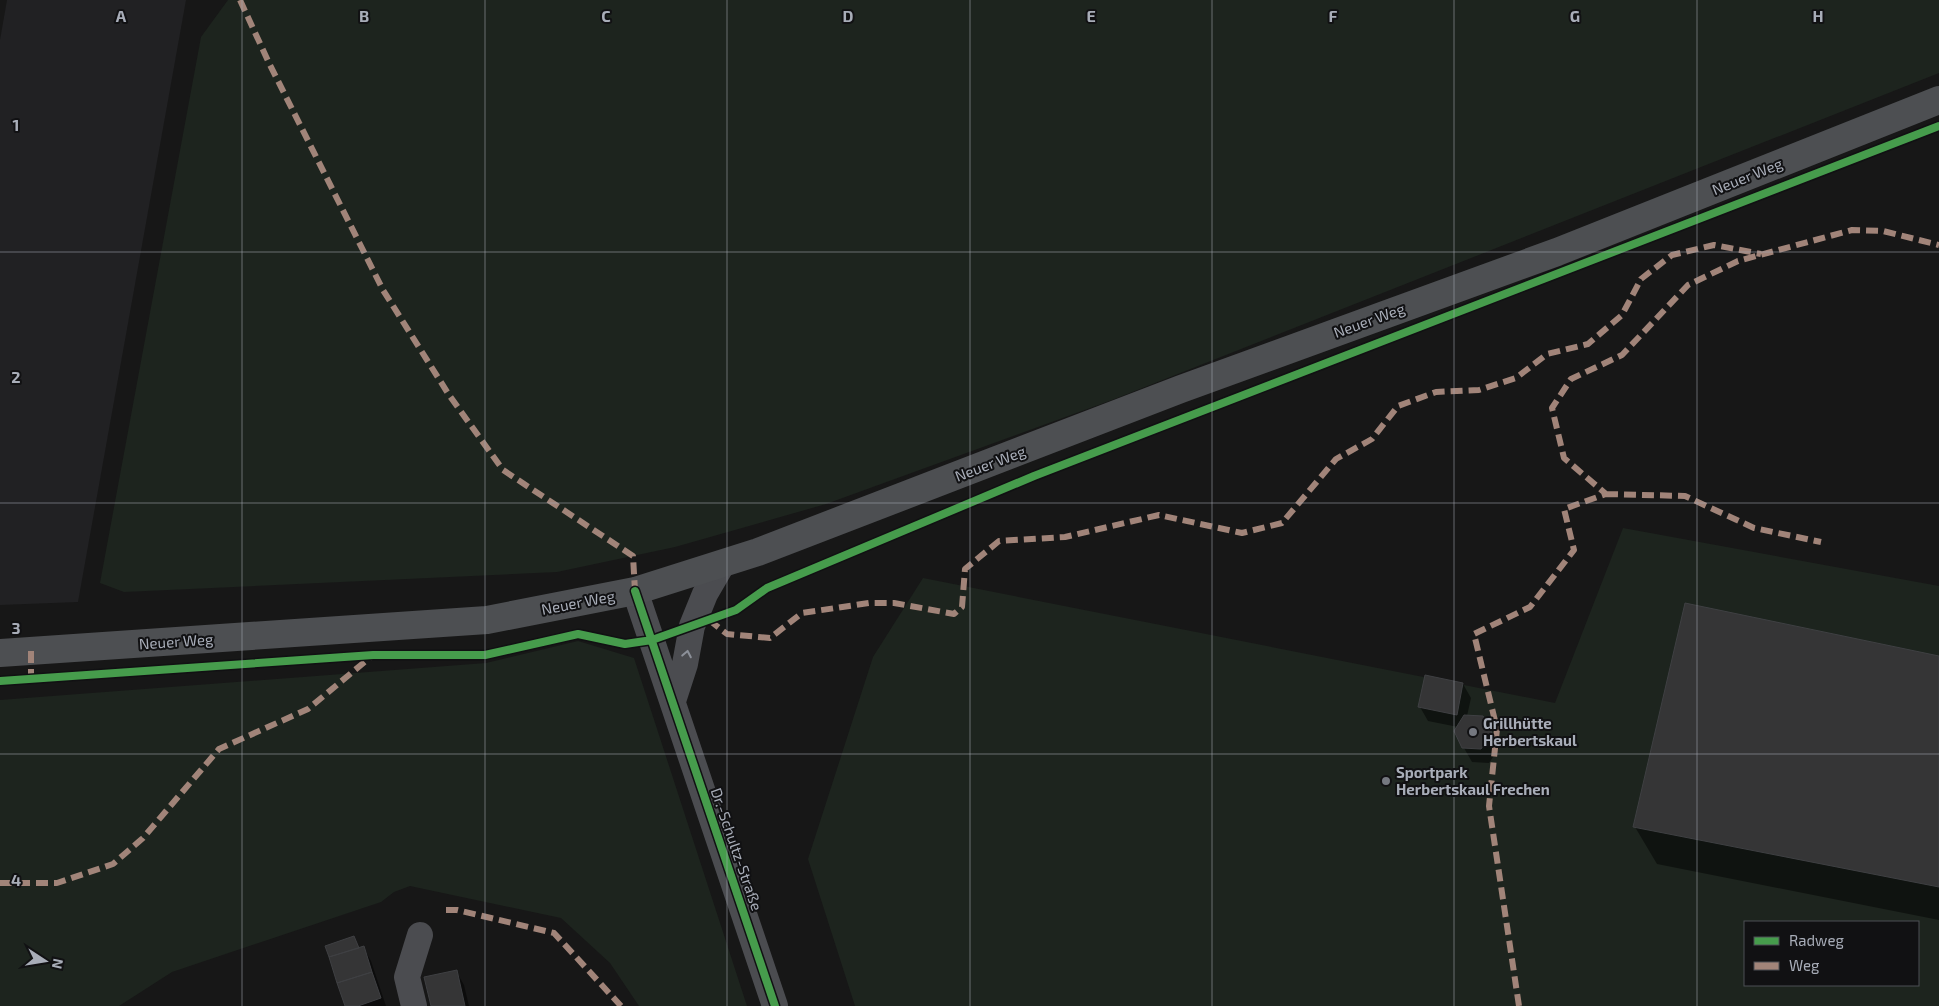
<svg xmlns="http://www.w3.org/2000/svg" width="1939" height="1006" font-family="'Exo 2',sans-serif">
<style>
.built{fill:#212123}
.green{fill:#1d241e;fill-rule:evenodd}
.shadow{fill:#0007}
.building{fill:#353536;stroke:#3f4043}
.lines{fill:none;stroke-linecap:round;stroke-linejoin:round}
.minor{stroke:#4b4c50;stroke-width:26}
.major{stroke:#4d4f52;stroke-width:28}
.quiet{stroke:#a18479;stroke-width:6;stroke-dasharray:12 6;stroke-linecap:butt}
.cycleway-casing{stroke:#111113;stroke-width:11}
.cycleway{stroke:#469c4c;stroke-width:8}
.oneway{stroke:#8c9099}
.grid{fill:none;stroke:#a8adb8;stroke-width:1;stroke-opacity:0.55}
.poi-dot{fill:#757880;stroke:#111113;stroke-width:2}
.labels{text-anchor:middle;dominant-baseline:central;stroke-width:4;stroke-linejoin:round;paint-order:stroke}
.street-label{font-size:15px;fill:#a8adb8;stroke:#111113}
.poi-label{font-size:15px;font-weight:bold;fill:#a8adb8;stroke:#111113;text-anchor:start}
.grid-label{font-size:16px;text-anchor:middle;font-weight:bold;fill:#a8adb8;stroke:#111113;stroke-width:4;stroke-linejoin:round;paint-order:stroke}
</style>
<rect width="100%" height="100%" fill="#171717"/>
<path class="built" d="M 7,0 L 186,0 L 78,602 L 0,605 L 0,40 Z"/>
<path class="green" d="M 228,0 L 1939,0 L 1939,73 L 1112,400 L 826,504 L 675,547 L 557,572 L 124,592 L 100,583 L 201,37 Z
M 1623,528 L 1939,586 L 1939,1006 L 855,1006 L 808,859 L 873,657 L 923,578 L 1555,703 ZM 1745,922 L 1918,922 L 1918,985 L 1745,985 Z
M 578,641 L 634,658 L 747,1006 L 639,1006 L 610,963 L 561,918 L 410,886 L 394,892 L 381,902 L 172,972 L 119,1006 L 0,1006 L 0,700 L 486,663 Z"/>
<path class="shadow" d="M 1939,657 L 1939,920 L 1657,864 L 1635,827 Z
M 1463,684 L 1471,698 L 1467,716 L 1491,731 L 1499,748 L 1489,763 L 1472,762 L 1464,748 L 1458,727 L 1428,721 L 1420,707 Z
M 354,938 L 359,949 L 363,947 L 371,961 L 386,1006 L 346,1006 Z
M 456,971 L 464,985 L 469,1006 L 432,1006 Z"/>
<path class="building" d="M 1685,603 L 1939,656 L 1939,887 L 1633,827 Z
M 1425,675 L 1463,683 L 1457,715 L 1418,707 Z
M 1464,715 L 1483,716 L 1492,733 L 1481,749 L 1462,748 L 1454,731 Z
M 354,936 L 359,948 L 329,957 L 325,946 Z
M 364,946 L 372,972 L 337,983 L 329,957 Z
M 457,970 L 465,1006 L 431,1006 L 424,977 Z
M 372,972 L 381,998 L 358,1006 L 345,1006 L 337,983 Z"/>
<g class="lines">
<path class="minor" d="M 635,591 L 775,1006
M 673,701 L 685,664 L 692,626 L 705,594 L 723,563
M 414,1006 L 407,977 L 420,935"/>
<path class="major" d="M 0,653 L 487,620 L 635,591 L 758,552 L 1181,389 L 1557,252 L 1939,100"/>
<path class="quiet" d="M 240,0 L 269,63 L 383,290 L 449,395 L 503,470 L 633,556 L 635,591
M 1606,494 L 1685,496 L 1754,528 L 1821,542
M 709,620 L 727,634 L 770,638 L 802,613 L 869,603 L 894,603 L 954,614 L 962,607 L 965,569 L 999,541 L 1065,537 L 1159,515 L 1242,533 L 1282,523 L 1336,459 L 1372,439 L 1398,406 L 1436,392 L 1479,390 L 1516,378 L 1547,354 L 1588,344 L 1622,315 L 1641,279 L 1672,255 L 1714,245 L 1761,254
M 31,651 L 31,680
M 0,883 L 57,883 L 113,864 L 143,838 L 219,749 L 308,709 L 373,655
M 446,910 L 457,910 L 554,933 L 621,1006
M 1519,1006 L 1489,806 L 1497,729 L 1474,634 L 1530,607 L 1574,550 L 1564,509 L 1606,494 L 1564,458 L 1552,408 L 1571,379 L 1622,355 L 1688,285 L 1738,261 L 1852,230 L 1883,231 L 1939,245"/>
<g class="cycleway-casing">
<path id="cycleway" d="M 635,591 L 775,1006
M 0,681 L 373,655 L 485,655 L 578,634 L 625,644 L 652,640 L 736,610 L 767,588 L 1034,476 L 1939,126"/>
</g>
<use href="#cycleway" class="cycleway"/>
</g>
<defs><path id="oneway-chevron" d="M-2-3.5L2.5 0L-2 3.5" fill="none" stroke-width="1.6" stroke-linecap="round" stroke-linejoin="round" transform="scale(1.25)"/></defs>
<use class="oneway" href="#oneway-chevron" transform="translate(687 654) rotate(-79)"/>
<path class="grid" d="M 242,0 L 242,1006M 485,0 L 485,1006M 727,0 L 727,1006M 970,0 L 970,1006M 1212,0 L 1212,1006M 1454,0 L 1454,1006M 1697,0 L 1697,1006M 0,252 L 1939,252M 0,503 L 1939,503M 0,754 L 1939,754"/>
<g class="poi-dot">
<circle cx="1473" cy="732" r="5"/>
<circle cx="1386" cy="781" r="5"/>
</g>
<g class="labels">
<g class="street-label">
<text transform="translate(1747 176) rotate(-22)">Neuer Weg</text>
<text transform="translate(1369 320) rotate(-20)">Neuer Weg</text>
<text transform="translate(990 463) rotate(-21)">Neuer Weg</text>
<text transform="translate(578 602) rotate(-11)">Neuer Weg</text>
<text transform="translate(176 641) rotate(-4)">Neuer Weg</text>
<text transform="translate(737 849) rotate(71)">Dr.-Schultz-Straße</text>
</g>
<g class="poi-label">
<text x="1483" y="723">Grillhütte<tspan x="1483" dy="17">Herbertskaul</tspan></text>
<text x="1396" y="772">Sportpark<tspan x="1396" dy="17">Herbertskaul Frechen</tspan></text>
</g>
</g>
<g class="grid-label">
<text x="121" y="22">A</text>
<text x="364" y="22">B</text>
<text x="606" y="22">C</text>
<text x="848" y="22">D</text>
<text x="1091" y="22">E</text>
<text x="1333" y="22">F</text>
<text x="1575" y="22">G</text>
<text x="1818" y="22">H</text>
<text x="16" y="131">1</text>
<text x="16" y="383">2</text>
<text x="16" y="634">3</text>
<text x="16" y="886">4</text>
</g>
<rect x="1744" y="921" width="175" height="65" fill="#111113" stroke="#4d4f55"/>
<rect x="1754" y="937" width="25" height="8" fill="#469c4c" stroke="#4d4f55"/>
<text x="1789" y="946" font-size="15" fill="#a8adb8">Radweg</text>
<rect x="1754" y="962" width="25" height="8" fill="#a18479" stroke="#4d4f55"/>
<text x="1789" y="971" font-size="15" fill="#a8adb8">Weg</text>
<g transform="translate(45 961) rotate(102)" stroke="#111113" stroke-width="4" paint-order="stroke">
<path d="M0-4L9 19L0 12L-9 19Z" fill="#a8adb8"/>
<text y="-8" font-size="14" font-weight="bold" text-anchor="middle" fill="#a8adb8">N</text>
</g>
</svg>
